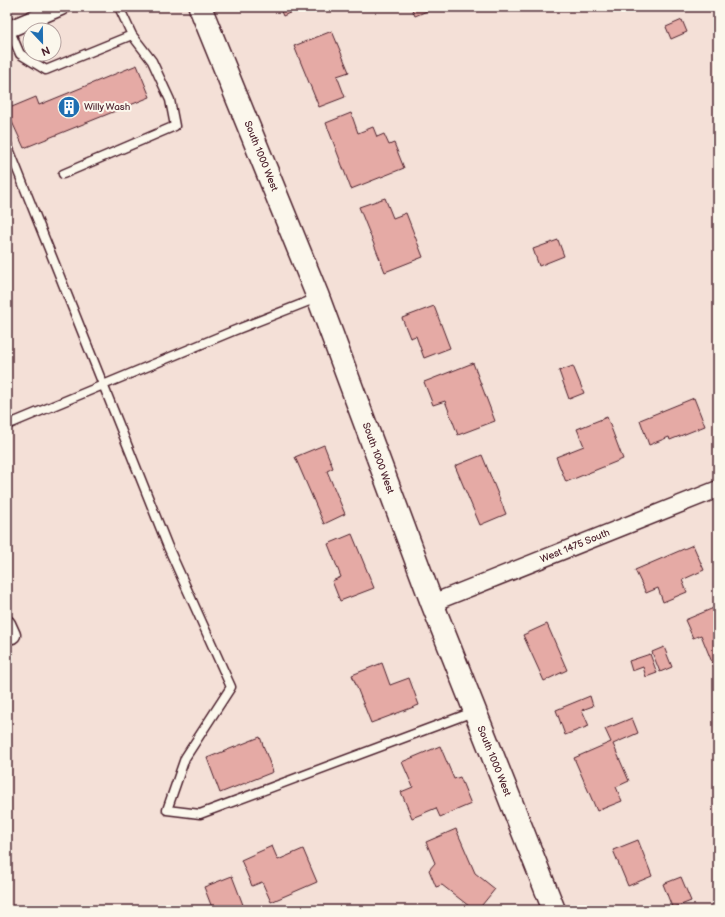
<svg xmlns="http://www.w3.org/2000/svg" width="725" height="917" font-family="'Balsamiq Sans',sans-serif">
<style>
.building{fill:#e5aaa5;stroke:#4a1f2b}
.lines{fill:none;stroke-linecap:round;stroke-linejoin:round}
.lane-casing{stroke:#4a1f2b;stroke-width:11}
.street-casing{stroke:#4a1f2b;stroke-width:19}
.secondary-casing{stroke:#4a1f2b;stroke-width:25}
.lane{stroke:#fbf7ec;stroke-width:8}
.street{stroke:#fbf7ec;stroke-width:16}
.secondary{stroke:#fbf7ec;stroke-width:22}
.labels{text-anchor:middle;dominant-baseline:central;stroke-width:4;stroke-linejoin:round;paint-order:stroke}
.poi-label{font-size:10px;fill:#4a1f2b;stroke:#fbf7ec;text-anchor:start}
.street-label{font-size:10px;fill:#4a1f2b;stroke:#fbf7ec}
</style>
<rect width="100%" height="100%" fill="#f4e0d7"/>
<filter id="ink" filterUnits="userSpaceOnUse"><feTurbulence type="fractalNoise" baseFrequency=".025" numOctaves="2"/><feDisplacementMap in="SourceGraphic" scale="8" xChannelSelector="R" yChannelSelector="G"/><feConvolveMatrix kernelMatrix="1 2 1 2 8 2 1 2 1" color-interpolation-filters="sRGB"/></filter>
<g filter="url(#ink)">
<path class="building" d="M 279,7 L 303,7 L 283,16 Z
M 411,7 L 432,7 L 432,9 L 415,16 Z
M 682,20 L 687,32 L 671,39 L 666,27 Z
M 332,31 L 349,72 L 337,76 L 345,97 L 319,107 L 294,46 Z
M 137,65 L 150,97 L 24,148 L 7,111 L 7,109 L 36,97 L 39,105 Z
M 351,113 L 358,133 L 373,127 L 377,137 L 384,134 L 389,145 L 394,143 L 404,168 L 351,189 L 326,123 Z
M 385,198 L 393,218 L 406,213 L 423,257 L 385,272 L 359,207 Z
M 558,240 L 564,256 L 539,266 L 533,249 Z
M 434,306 L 450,348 L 424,358 L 416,336 L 410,338 L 402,318 Z
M 473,363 L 495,421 L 458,435 L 445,401 L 433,405 L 424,382 Z
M 573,366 L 584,393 L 569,399 L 559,371 Z
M 694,398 L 705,426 L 670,440 L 669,437 L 649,445 L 640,420 Z
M 607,417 L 623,459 L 566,482 L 556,457 L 584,446 L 577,429 Z
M 324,445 L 333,468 L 327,471 L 345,514 L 324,524 L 295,457 Z
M 482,455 L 506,514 L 480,525 L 455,466 Z
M 352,534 L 374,588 L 340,601 L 332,581 L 341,577 L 328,544 Z
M 693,545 L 704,570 L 682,580 L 687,592 L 663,602 L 658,588 L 646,593 L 635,570 Z
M 716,607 L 718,611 L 718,677 L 701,635 L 693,638 L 685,620 Z
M 547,624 L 567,670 L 544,681 L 523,635 Z
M 664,647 L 672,667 L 660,672 L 652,652 Z
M 650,654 L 657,673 L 646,677 L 643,667 L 632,671 L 629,661 Z
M 382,663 L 390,685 L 409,678 L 419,705 L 371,723 L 352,675 Z
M 590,696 L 593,706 L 582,710 L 589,726 L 565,735 L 556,710 Z
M 632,718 L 638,733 L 613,744 L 629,781 L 616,787 L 622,801 L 597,811 L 574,758 L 611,742 L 605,729 Z
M 260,737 L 273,772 L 220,793 L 207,758 Z
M 440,746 L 454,779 L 460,777 L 471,804 L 440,817 L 436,808 L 412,818 L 401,792 L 413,787 L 402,762 Z
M 456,829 L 475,873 L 495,889 L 478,910 L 474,910 L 442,885 L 436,887 L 429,870 L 435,863 L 426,842 Z
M 638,840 L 652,876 L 628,886 L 613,850 Z
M 272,846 L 278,860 L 303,849 L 317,882 L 271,902 L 262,882 L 252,886 L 241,860 Z
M 232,876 L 245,910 L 213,910 L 204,887 Z
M 681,877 L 691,901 L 676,907 L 677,910 L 663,910 L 672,907 L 663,884 Z"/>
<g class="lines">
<g class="lane-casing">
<path id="lane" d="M 119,7 L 132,35
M 9,29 L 20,54 L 46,70 L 132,35 L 152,61 L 170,100 L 175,126 L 63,174
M 7,144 L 168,547 L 231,687 L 185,758 L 167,810 L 200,814 L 473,712
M 7,425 L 233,331 L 317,298"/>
</g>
<g class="street-casing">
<path id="street" d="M 7,30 L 61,7
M 432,603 L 718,489
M 7,624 L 12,635"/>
</g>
<g class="secondary-casing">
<path id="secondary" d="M 200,7 L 318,297 L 432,603 L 554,910"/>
</g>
<use href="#lane" class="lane"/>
<use href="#street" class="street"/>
<use href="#secondary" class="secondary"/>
</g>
</g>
<defs>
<g id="building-disc" transform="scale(1.15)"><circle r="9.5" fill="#1f6fb2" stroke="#fbf7ec"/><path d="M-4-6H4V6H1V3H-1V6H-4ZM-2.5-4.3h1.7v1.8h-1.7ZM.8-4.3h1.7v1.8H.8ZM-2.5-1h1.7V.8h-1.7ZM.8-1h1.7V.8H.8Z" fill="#fff"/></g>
</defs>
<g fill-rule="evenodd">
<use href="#building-disc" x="69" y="107"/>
</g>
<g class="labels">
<g class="poi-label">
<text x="84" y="107">Willy Wash</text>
</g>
<g class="street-label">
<text transform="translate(261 156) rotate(68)">South 1000 West</text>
<text transform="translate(378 458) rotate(70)">South 1000 West</text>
<text transform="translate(575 546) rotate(-22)">West 1475 South</text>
<text transform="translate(494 761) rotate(68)">South 1000 West</text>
</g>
</g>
<rect width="725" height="917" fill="none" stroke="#fbf7ec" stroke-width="24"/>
<rect x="12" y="12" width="701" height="893" fill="none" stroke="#4a1f2b" stroke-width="1.5" filter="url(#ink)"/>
<g transform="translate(42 42) rotate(158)"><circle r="19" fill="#fbf7ec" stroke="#b4a19f"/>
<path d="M0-3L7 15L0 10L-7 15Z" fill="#1f6fb2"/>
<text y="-6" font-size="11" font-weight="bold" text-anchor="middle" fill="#4a1f2b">N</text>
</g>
</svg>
